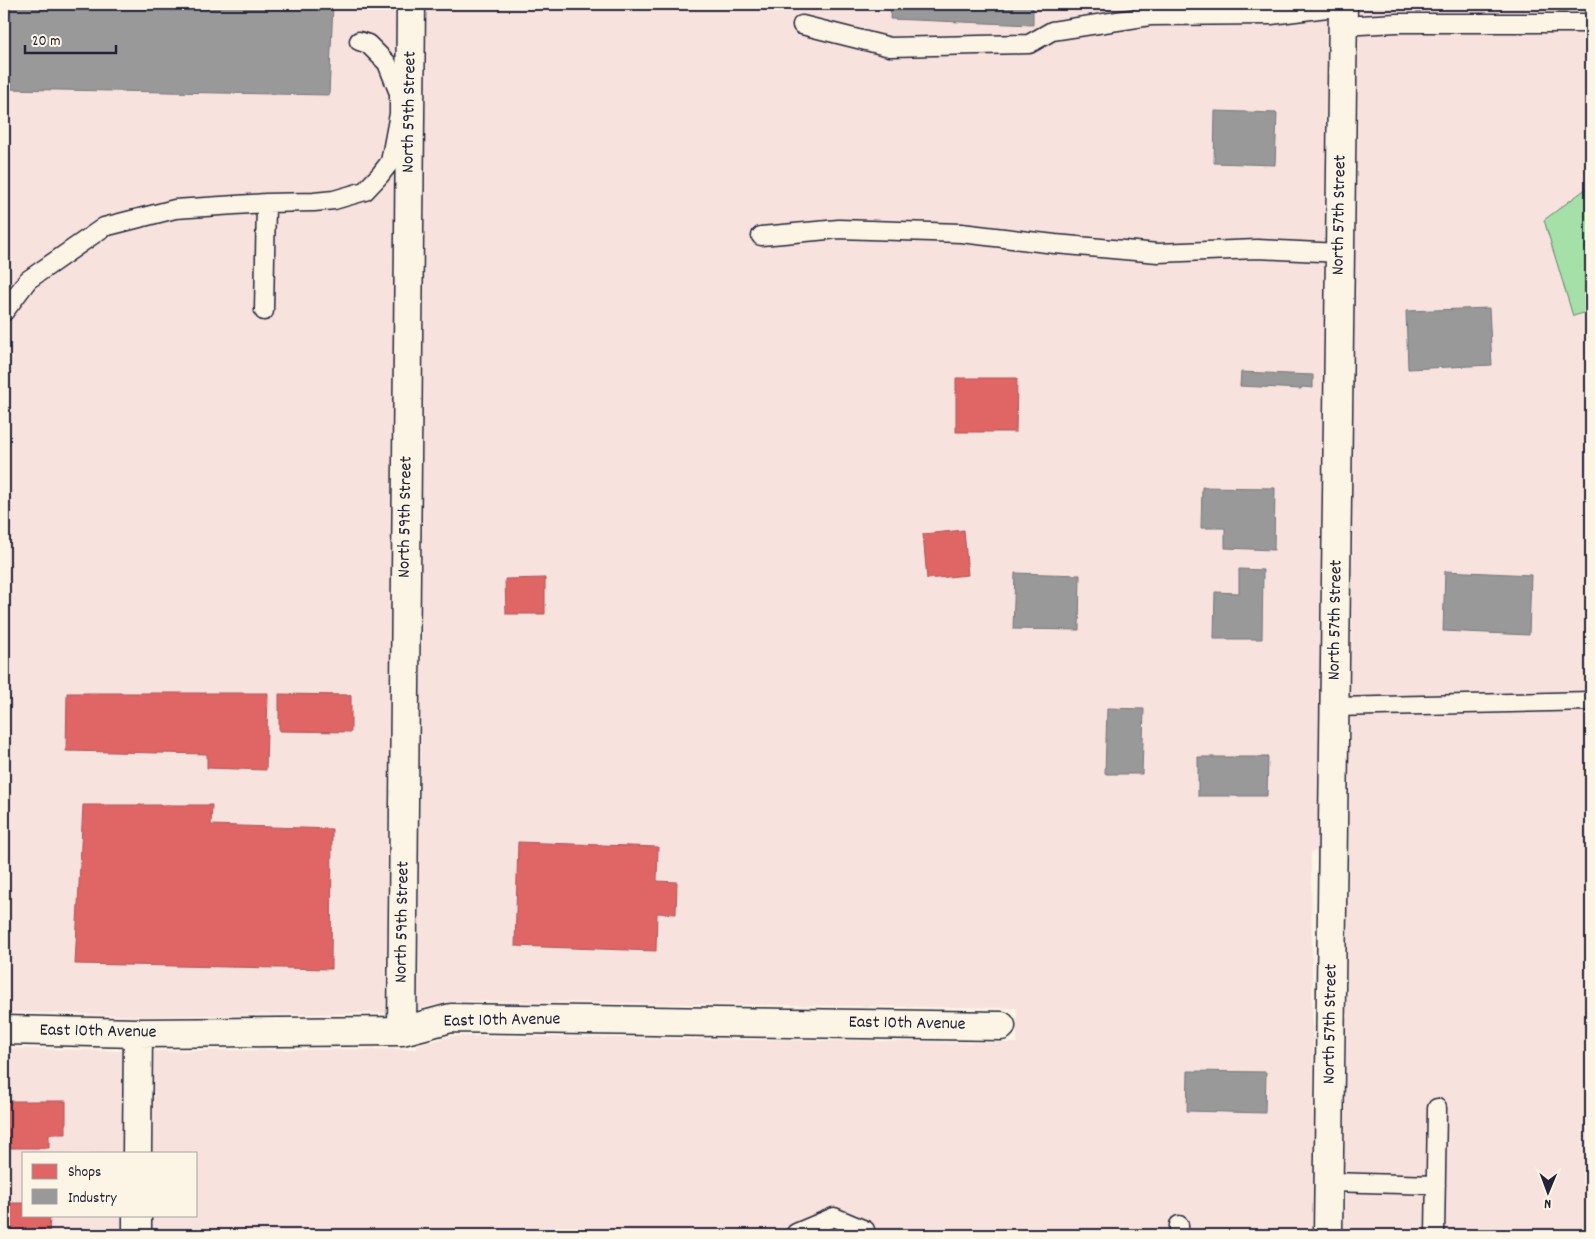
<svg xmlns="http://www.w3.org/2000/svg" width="1595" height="1239" font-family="Dekko,sans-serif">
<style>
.built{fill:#f8e2dd}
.green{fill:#a4e0a7;stroke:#638171}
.shops{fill:#e06666;stroke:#a75259}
.industry{fill:#999;stroke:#75757d}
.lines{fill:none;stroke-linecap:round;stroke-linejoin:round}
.lane-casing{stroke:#22223b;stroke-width:21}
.street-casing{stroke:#22223b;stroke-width:31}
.lane{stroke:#fcf5e5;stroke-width:18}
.street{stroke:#fcf5e5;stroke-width:28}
.labels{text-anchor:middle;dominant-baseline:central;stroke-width:5;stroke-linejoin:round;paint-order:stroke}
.street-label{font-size:18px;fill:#22223b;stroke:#fcf5e5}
</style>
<rect width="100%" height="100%" fill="#fcf5e5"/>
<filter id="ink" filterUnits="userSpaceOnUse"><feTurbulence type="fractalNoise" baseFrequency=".02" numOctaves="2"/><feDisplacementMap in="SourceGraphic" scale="10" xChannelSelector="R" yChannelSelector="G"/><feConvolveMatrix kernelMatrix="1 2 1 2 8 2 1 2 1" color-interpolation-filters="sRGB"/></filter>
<g filter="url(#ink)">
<path class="built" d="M 4,4 L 396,4 L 386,1013 L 138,1016 L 4,1012 Z
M 427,4 L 1327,4 L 1317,851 L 1311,852 L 1314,1148 L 1313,1235 L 153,1235 L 153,1215 L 196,1215 L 196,1153 L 153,1153 L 154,1051 L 417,1049 L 417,1045 L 453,1036 L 1017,1043 L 1017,1008 L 452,1001 L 418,1009 Z
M 1359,4 L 1591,4 L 1591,185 L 1544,220 L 1573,316 L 1591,311 L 1591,1235 L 1344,1235 Z
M 4,1048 L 122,1051 L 122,1153 L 24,1153 L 24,1215 L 121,1215 L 121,1235 L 4,1235 Z"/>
<path class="green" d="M 1591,185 L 1591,311 L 1573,316 L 1544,220 Z"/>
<path class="shops" d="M 956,378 L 1017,378 L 1016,432 L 956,432 Z
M 964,530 L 968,575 L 927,579 L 923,534 Z
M 545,578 L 545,614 L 506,614 L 505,579 Z
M 67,693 L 268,693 L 266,770 L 207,768 L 207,754 L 66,751 Z
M 279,694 L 351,695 L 351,732 L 279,731 Z
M 83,805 L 212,805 L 211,825 L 332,829 L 331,969 L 75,964 Z
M 518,842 L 658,847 L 657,881 L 677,882 L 676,914 L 657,913 L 656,951 L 515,946 Z
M 4,1101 L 66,1101 L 66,1134 L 49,1134 L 49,1148 L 4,1148 Z
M 4,1203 L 24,1203 L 24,1215 L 50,1215 L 49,1235 L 4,1235 Z"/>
<path class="industry" d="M 4,4 L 333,4 L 329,95 L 4,89 Z
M 891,4 L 1033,4 L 1033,25 L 890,19 Z
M 1215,111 L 1277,113 L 1275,165 L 1214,163 Z
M 1587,116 L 1591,116 L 1591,195 L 1589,195 Z
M 1489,308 L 1492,365 L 1408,369 L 1406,311 Z
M 1241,372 L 1313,375 L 1313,388 L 1302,387 L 1301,389 L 1240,386 Z
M 1202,487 L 1275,488 L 1274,550 L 1225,548 L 1225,528 L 1201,528 Z
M 1239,569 L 1263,570 L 1262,639 L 1214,639 L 1215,592 L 1239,593 Z
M 1445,571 L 1531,575 L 1529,635 L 1443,631 Z
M 1015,573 L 1080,575 L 1079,630 L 1013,629 Z
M 1107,708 L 1144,709 L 1142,774 L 1105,774 Z
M 1198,757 L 1268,757 L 1267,796 L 1198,796 Z
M 1188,1071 L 1266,1072 L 1265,1113 L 1187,1111 Z"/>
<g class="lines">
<g class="lane-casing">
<path id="lane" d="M 802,25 L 890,47 L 1029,44 L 1052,31 L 1150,16 L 1271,15 L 1343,6
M 1342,26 L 1397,23 L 1591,23
M 761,236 L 839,229 L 961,233 L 1055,244 L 1158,253 L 1257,249 L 1340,253
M 264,311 L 266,203
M 4,312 L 28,280 L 104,227 L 175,209 L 266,203 L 314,202 L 334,200 L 365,191 L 380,175 L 390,162 L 399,114 L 399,93 L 387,63 L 368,44 L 359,41
M 1335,707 L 1591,701
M 1329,1182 L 1436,1185
M 795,1235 L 796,1233 L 834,1217 L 865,1230 L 866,1235
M 1179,1235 L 1179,1225
M 1435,1235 L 1437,1108"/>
</g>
<g class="street-casing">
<path id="street" d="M 4,1030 L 138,1033 L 402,1031 L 451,1018 L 1001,1026
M 402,1031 L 411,4
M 137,1153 L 138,1033
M 137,1235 L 137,1215
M 1328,1235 L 1343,4"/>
</g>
<use href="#lane" class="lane"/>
<use href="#street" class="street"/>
</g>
</g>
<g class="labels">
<g class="street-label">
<text transform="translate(410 112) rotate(-89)">North 59th Street</text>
<text transform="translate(1340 215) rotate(-89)">North 57th Street</text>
<text transform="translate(406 517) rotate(-89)">North 59th Street</text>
<text transform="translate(1336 620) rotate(-89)">North 57th Street</text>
<text transform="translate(403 922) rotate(-89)">North 59th Street</text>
<text transform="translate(502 1021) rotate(-1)">East 10th Avenue</text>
<text transform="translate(907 1024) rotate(1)">East 10th Avenue</text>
<text transform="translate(1331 1024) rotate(-89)">North 57th Street</text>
<text transform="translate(98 1032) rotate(1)">East 10th Avenue</text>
</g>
</g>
<rect width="1595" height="1239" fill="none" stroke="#fcf5e5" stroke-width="20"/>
<rect x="10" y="10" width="1575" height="1219" fill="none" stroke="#22223b" stroke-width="2" filter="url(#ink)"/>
<rect x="22" y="1152" width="175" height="65" fill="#fcf5e5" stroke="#a5a1a1"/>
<rect x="32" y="1164" width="25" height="15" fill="#e06666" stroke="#a5a1a1"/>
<text x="68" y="1176" font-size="15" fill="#22223b">Shops</text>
<rect x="32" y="1189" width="25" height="15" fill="#999999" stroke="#a5a1a1"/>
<text x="68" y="1202" font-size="15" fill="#22223b">Industry</text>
<g transform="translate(1548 1192) rotate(181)" stroke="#fcf5e5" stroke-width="4" paint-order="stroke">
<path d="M0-4L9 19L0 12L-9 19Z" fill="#22223b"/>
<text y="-8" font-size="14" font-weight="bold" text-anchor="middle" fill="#22223b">N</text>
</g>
<path d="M25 45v8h91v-8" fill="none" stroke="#22223b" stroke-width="2.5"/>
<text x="32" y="45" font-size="15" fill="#22223b" stroke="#fcf5e5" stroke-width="4" paint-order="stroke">20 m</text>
</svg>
